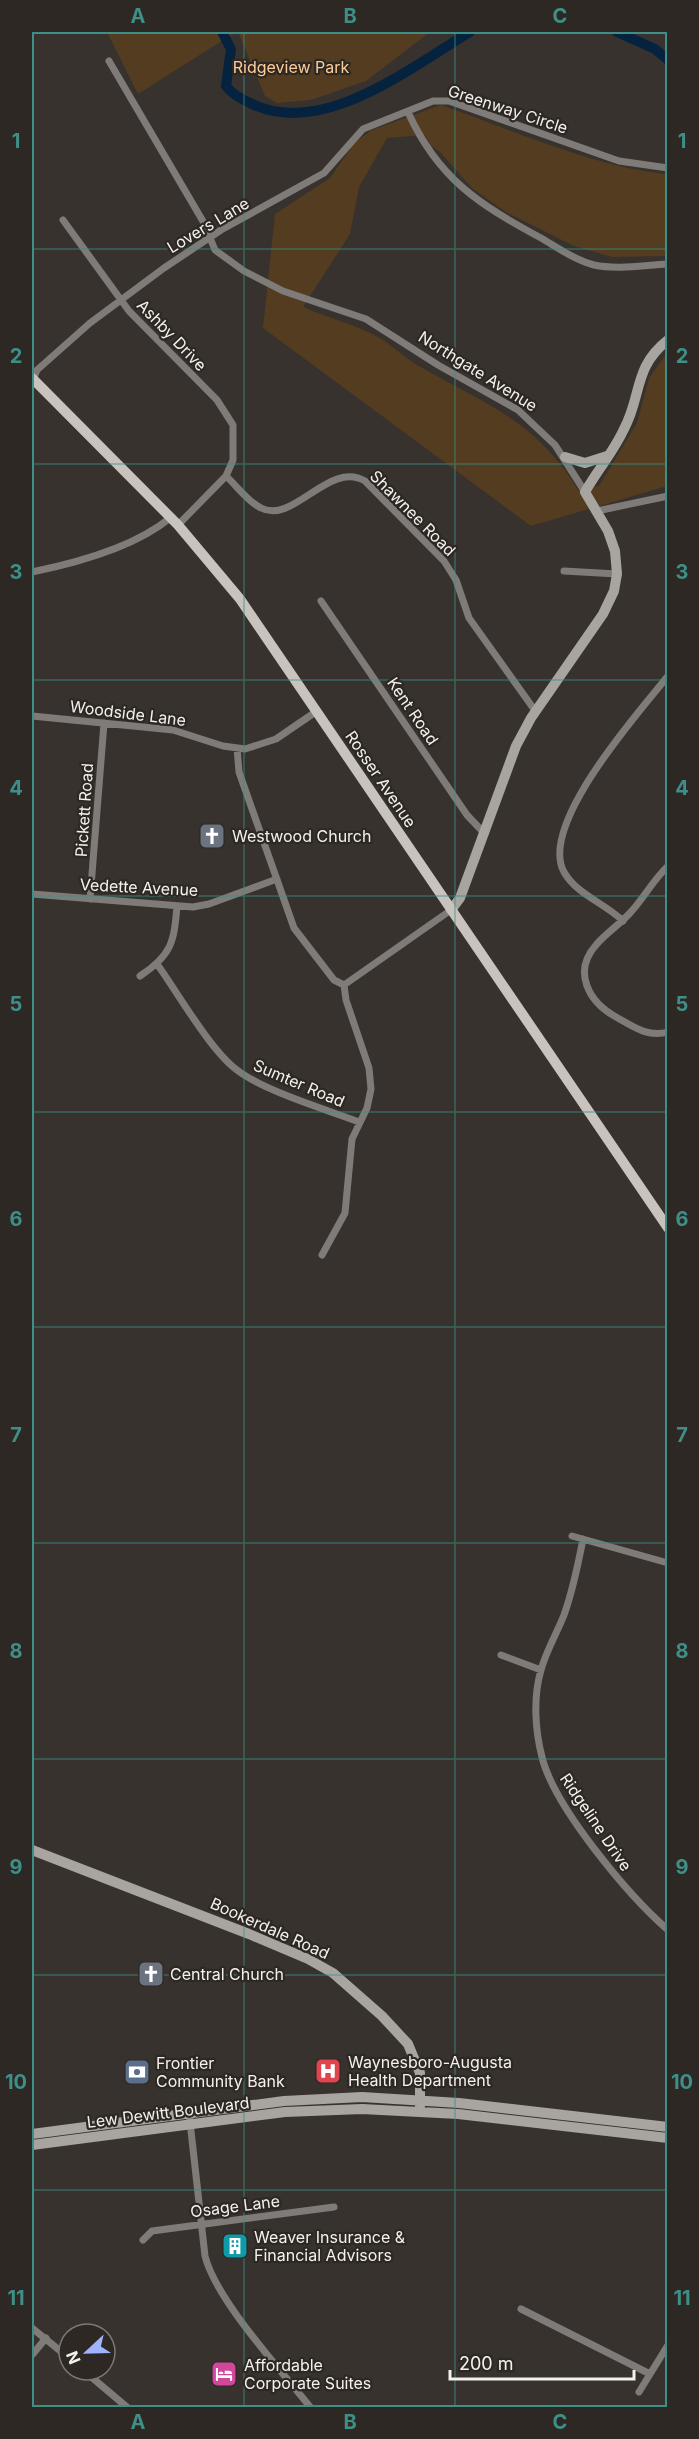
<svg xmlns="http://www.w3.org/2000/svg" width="699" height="2439" font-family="Inter,sans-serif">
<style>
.green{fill:#543c20}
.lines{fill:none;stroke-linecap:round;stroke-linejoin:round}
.river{stroke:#05223f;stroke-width:10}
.street{stroke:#7e7b79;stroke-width:7}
.secondary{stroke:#a8a4a0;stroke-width:10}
.primary{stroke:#c9c3be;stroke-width:10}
.grid{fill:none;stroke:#3d8f87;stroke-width:1.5;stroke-opacity:0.55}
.labels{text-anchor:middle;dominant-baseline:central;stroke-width:4.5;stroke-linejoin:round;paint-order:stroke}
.park-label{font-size:16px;fill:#fecc98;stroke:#2d2823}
.street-label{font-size:16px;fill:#f4f1ed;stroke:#2d2823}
.poi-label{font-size:16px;fill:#f4f1ed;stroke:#2d2823;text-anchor:start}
.neatline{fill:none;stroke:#3d8f87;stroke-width:2}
.grid-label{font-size:20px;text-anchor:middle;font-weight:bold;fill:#3d8f87}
</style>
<rect width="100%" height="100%" fill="#37322d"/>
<path class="green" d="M 107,32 L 236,32 L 138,94 Z
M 238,32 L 430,32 L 366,81 L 311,100 L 277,103 L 265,96 Z
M 441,105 C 510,129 597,168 667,174 L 667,256 L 612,257 L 574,246 L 506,212 L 473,189 L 440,152 L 429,144 L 425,135 L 387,138 L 359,187 L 350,234 L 303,307 C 326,317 350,323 372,334 C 388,341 402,356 417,365 C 485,404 536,420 578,490 L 599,486 L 637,423 L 649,378 L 667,353 L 667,486 L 531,526 L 263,328 L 275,214 L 330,178 L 355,142 L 372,130 Z"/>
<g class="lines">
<path class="river" d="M 222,32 L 231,49 L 226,86 C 233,95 242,99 252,104 C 323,138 411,67 470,32
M 617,32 L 655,49 L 668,60"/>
<path class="street" d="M 109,61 L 204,223 L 215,250 L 244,271 L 283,291 L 366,319 L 438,365 L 518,410 L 555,445 L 585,492
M 408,112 C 438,179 480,205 541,238 C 558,248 575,260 594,265 C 618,270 644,265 668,264
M 63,220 L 129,311 L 217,400 L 233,425 L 233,460 L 226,476 L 178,525
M 33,380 L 37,370 L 90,323 L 164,268 L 221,230 L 324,173 L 363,129 L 433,101 L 449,101 L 619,161 L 668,168
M 226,476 C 237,486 248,502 261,508 C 293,525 329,460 365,481 L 444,561 L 456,580 L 469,618 L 536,712
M 597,511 L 668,496
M 564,571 L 617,574
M 32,572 C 76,563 135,547 170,518
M 321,601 L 467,815 L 485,834
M 32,716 L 173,730 L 223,746 L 245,749 L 276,739 L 317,711
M 237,748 L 239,772 L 294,928 L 334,980 L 344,985
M 668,866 C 653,880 644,898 630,913 C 619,925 606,933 596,945 C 572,972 589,1002 616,1017 C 632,1026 648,1038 668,1032
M 32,894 L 193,907 L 209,904 L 277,879
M 90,899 L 104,723
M 623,921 C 605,903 577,895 564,872 C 538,825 639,712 668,676
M 157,964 C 178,993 210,1050 237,1070 C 264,1091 325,1109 359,1122
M 140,976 C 172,955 174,942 177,906
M 344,985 L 451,910
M 322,1255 L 345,1213 L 352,1139 L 367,1108 L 371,1089 L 369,1068 L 346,1000 L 344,985
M 572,1536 L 668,1563
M 583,1539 C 578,1565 573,1590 564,1615 C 557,1633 546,1651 541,1670 C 533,1697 535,1730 542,1757 C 554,1807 629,1896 668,1930
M 501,1655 L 541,1670
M 189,2113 L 205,2256 C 216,2300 281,2370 311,2408
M 143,2240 L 152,2231 L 334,2207
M 521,2309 L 650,2374
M 32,2328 L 69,2358
M 32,2355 L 46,2338
M 83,2370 L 128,2408
M 639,2392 L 668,2345"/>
<path class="secondary" d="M 565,457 L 585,463 L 607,456
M 451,910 L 460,898 L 516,746 L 531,718 L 603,614 L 614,591 L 617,574 L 615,551 L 608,531 L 585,492 C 597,471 614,451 624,429 C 642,396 633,367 668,340
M 32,1850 L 249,1934 L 308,1959 L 333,1973 L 382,2016 L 408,2044 L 420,2073 L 420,2106
M 32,2134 L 284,2101 L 362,2097 L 459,2103 L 668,2127
M 32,2145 L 285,2112 L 362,2109 L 458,2114 L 668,2138"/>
<path class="primary" d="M 32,378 L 178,525 L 240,599 L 668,1228"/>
</g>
<path class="grid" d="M 244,32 L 244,2408M 455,32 L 455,2408M 32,249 L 668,249M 32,464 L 668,464M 32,680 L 668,680M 32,896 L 668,896M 32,1112 L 668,1112M 32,1327 L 668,1327M 32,1543 L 668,1543M 32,1759 L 668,1759M 32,1975 L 668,1975M 32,2190 L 668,2190"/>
<defs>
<g id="church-square" transform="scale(1.35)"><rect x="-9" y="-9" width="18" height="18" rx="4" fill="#6b7280" stroke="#2d2823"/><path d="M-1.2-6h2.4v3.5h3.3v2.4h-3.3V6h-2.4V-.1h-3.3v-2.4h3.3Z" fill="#fff"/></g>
<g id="hospital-square" transform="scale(1.35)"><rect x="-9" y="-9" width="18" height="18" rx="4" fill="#e0444e" stroke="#2d2823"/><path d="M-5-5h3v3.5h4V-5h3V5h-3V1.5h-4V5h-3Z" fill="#fff"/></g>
<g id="bank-square" transform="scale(1.35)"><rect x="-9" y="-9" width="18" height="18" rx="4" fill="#5c6f8a" stroke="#2d2823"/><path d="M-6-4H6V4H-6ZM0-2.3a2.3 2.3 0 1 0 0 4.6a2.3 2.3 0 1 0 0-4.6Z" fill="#fff"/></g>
<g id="building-square" transform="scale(1.35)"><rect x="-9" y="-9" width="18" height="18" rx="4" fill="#0f9aa8" stroke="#2d2823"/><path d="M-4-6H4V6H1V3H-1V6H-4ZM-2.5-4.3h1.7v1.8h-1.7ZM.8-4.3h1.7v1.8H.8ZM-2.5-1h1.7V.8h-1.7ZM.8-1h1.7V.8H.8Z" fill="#fff"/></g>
<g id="hotel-square" transform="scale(1.35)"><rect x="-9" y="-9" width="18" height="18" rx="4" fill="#d1479c" stroke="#2d2823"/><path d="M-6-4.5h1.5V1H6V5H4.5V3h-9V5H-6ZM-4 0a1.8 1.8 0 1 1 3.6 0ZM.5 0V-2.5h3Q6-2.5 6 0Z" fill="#fff"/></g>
</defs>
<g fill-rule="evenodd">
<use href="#church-square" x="212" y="836"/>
<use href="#church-square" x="151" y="1974"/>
<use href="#hospital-square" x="328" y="2071"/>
<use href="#bank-square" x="137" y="2072"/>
<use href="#building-square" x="235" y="2246"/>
<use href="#hotel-square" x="224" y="2374"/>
</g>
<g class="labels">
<g class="park-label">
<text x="291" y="67">Ridgeview Park</text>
</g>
<g class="street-label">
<text transform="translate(508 109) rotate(18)">Greenway Circle</text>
<text transform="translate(208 225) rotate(-31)">Lovers Lane</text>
<text transform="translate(172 335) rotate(46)">Ashby Drive</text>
<text transform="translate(478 371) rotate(32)">Northgate Avenue</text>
<text transform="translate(413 513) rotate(45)">Shawnee Road</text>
<text transform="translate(413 711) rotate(56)">Kent Road</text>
<text transform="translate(128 713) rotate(7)">Woodside Lane</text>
<text transform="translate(381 779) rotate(56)">Rosser Avenue</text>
<text transform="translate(84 810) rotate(-86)">Pickett Road</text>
<text transform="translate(139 887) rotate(3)">Vedette Avenue</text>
<text transform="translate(299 1083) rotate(23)">Sumter Road</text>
<text transform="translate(596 1822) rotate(56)">Ridgeline Drive</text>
<text transform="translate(270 1928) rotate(24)">Bookerdale Road</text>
<text transform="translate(168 2112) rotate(-7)">Lew Dewitt Boulevard</text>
<text transform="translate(235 2206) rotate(-7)">Osage Lane</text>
</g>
<g class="poi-label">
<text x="232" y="836">Westwood Church</text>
<text x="170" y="1974">Central Church</text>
<text x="348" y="2062">Waynesboro-Augusta<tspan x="348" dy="18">Health Department</tspan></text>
<text x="156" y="2063">Frontier<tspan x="156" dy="18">Community Bank</tspan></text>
<text x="254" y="2237">Weaver Insurance &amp;<tspan x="254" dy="18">Financial Advisors</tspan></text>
<text x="244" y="2365">Affordable<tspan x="244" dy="18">Corporate Suites</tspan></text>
</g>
</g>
<rect width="699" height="2439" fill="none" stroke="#2d2823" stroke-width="66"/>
<g transform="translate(87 2352) rotate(248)"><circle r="28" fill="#2d2823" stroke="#7d7874" stroke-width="1.5"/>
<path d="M0-4.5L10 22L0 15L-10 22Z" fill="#a0b3fd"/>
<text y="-9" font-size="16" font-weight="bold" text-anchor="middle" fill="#f4f1ed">N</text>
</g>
<path d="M450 2370v9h184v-9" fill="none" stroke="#f4f1ed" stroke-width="3"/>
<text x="459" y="2370" font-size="18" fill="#f4f1ed" stroke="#2d2823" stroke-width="4.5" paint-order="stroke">200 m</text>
<rect x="33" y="33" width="633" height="2373" class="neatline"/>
<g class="grid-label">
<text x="138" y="23">A</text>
<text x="350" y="23">B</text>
<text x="560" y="23">C</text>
<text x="16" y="148">1</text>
<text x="682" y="148">1</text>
<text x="16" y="363">2</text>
<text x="682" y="363">2</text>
<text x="16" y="579">3</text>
<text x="682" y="579">3</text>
<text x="16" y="795">4</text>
<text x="682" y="795">4</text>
<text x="16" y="1011">5</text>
<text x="682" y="1011">5</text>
<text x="16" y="1226">6</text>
<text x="682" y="1226">6</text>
<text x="16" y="1442">7</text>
<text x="682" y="1442">7</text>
<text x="16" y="1658">8</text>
<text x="682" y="1658">8</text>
<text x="16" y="1874">9</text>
<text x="682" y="1874">9</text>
<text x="16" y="2089">10</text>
<text x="682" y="2089">10</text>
<text x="16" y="2305">11</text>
<text x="682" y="2305">11</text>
<text x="138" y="2429">A</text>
<text x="350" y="2429">B</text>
<text x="560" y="2429">C</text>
</g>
</svg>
